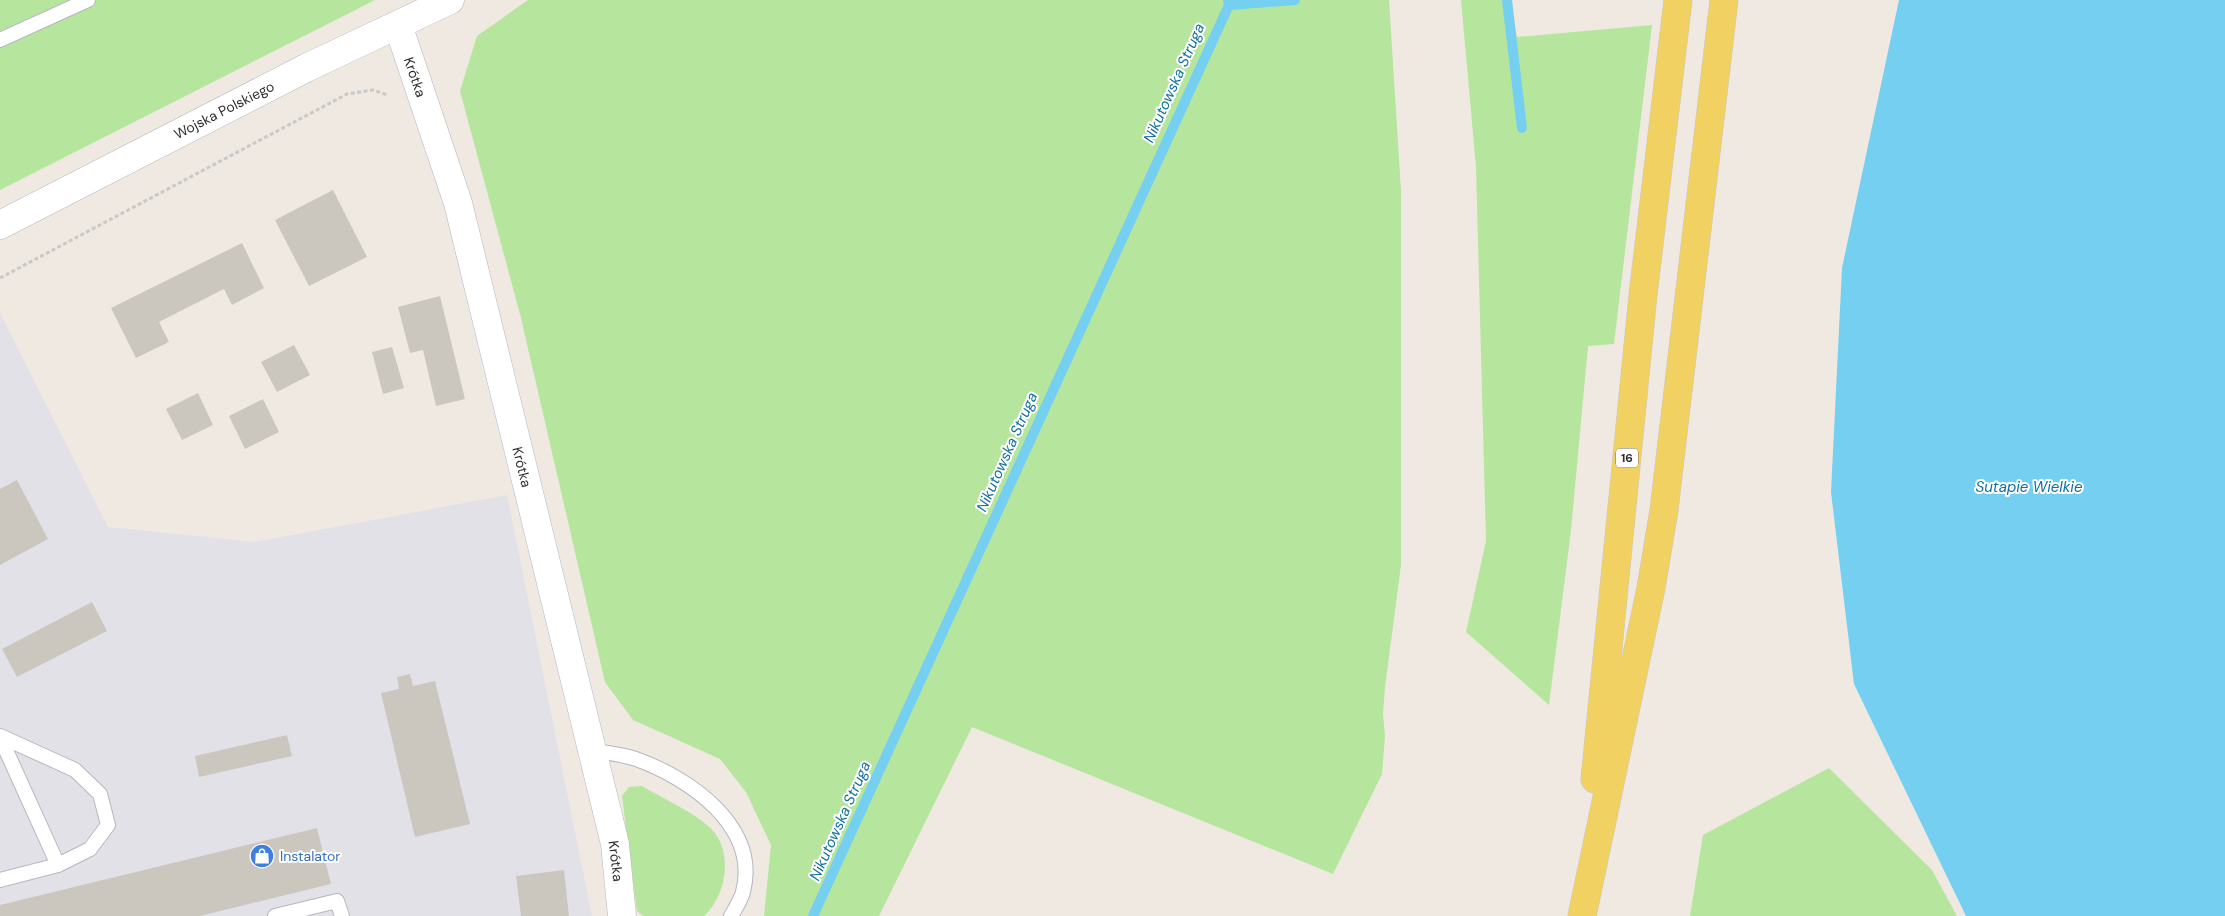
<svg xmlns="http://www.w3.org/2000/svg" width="2225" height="916" font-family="'DM Sans',sans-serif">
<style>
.industrial{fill:#e3e1e8}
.green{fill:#b6e59e}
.water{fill:#75cff0}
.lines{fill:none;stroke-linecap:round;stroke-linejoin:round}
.stream{stroke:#75cff0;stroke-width:10}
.building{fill:#cbc7bf}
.lane-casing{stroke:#b4b7c1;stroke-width:16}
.street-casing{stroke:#b4b7c1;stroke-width:29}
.secondary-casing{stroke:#b4b7c1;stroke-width:29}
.primary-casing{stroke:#c9c9c9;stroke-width:29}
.path{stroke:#c9c9c9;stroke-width:3;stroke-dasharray:4 2.5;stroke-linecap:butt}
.lane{stroke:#fff;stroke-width:14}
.street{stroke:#fff;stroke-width:28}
.secondary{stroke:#fff;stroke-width:28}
.primary{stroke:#f2d163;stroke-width:28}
.labels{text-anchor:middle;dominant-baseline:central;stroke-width:4;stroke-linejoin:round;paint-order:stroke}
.shield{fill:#fff;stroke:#6d6d6d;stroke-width:1}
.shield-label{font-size:12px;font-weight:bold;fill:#2e2e2e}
.street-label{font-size:14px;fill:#2e2e2e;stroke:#fff}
.shop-label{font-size:14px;fill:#366cbe;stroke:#fff;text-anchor:start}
.water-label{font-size:15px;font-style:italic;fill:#0d6fa3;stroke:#fff}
</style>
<rect width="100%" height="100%" fill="#efe9e1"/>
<path class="industrial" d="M 0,313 L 108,527 L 255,542 L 507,495 L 592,916 L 0,916 Z"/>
<path class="green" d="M 0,0 L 375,0 L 0,190 Z
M 528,0 L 1389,0 L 1401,191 L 1401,565 L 1385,687 L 1383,714 L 1385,736 L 1382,774 L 1333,874 L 972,727 L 879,916 L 764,916 L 771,845 L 746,792 L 720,759 L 633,720 L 605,682 L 521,318 L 460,91 L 477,36 Z
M 1461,0 L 1509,0 L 1517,37 L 1652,25 L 1614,344 L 1588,346 L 1571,530 L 1549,705 L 1466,632 L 1486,541 L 1476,167 Z
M 1829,768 L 1932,870 L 1957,916 L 1690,916 L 1703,835 Z
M 642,786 C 660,797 702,816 714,832 C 733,856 726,896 704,916 L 643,916 L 637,911 L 622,796 L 629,787 Z"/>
<path class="water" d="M 1899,0 L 2225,0 L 2225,916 L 1966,916 L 1854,684 L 1831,492 L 1842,268 Z"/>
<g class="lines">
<path class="stream" d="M 1507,0 L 1522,128
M 1229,5 L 1295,0
M 813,916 L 1229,5 L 1228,0"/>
</g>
<path class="building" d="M 333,190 L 367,257 L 309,286 L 275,220 Z
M 242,243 L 264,288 L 232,305 L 224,289 L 159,322 L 169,342 L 136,358 L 111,308 Z
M 440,296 L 465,399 L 436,406 L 423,350 L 410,353 L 398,307 Z
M 294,345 L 310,375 L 277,392 L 261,362 Z
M 392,347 L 404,388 L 383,394 L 372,352 Z
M 198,393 L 213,425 L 182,440 L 166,409 Z
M 263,399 L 279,432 L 245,449 L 229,416 Z
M 17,480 L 48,539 L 0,565 L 0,489 Z
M 92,602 L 107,631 L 17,677 L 2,649 Z
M 410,674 L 413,686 L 435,681 L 470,824 L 415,837 L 381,693 L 399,689 L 397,677 Z
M 287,735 L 292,756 L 199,777 L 195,756 Z
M 317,828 L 331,884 L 200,916 L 0,916 L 0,905 Z
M 564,870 L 569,916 L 521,916 L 516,876 Z"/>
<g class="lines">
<g class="lane-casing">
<path id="lane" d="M 0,40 L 88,0
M 0,736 L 75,770 L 100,794 L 108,825 L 90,849 L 58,865 L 0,880
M 0,737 L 58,865
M 591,750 C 606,753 622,754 636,759 C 689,778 760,826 743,892 C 741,900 735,909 731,916
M 275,916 L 337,901 L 342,916"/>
</g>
<g class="street-casing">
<path id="street" d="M 398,25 L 458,203 L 615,844 L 622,916"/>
</g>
<g class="secondary-casing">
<path id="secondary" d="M 0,225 L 306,68 L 450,0"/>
</g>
<g class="primary-casing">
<path id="primary" d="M 1595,779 L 1643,295 L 1678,0
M 1582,916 L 1651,588 L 1664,510 L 1724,0"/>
</g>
<path class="path" d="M 0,278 L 347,94 L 373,90 L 387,95"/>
<use href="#lane" class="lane"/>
<use href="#street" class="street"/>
<use href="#secondary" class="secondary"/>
<use href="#primary" class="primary"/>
</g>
<defs>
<g id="shop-disc" transform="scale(1.25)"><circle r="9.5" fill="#3f7fe0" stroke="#fff"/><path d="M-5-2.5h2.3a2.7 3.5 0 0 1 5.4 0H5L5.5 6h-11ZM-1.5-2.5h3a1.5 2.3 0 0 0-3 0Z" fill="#fff"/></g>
</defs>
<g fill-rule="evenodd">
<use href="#shop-disc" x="262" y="856"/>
</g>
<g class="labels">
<rect class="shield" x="1616" y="448.5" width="22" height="19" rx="4"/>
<g class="shield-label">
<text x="1627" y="458">16</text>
</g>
<g class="street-label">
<text transform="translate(415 77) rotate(71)">Krótka</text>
<text transform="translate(224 110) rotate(-27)">Wojska Polskiego</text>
<text transform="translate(522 467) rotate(76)">Krótka</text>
<text transform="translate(616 861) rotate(83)">Krótka</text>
</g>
<g class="shop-label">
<text x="280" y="856">Instalator</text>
</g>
<g class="water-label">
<text transform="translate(1174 83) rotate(-66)">Nikutowska Struga</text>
<text transform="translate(1007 452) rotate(-66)">Nikutowska Struga</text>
<text x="2029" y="487">Sutapie Wielkie</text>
<text transform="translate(840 821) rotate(-66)">Nikutowska Struga</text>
</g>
</g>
</svg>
